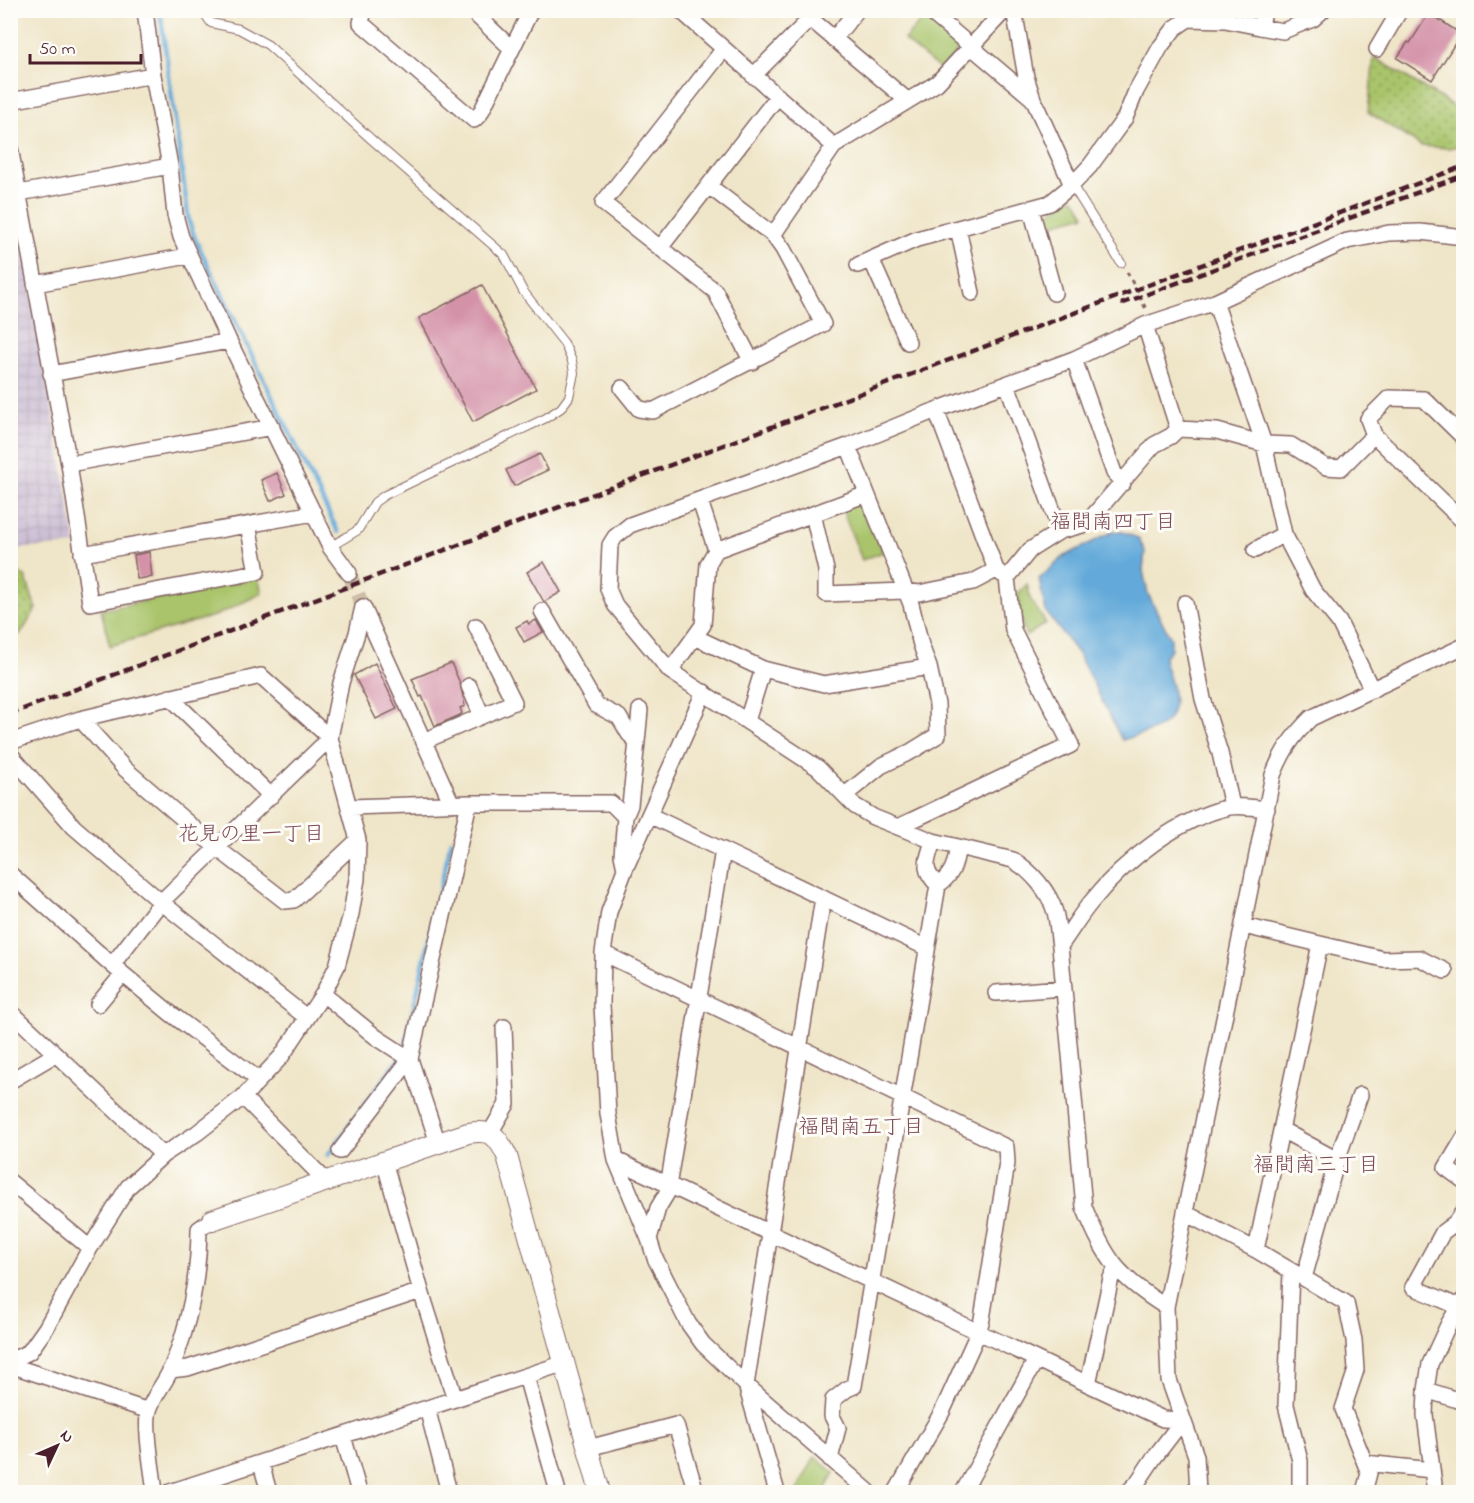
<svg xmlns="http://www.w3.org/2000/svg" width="1474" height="1503" font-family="'Indie Flower','Klee One',sans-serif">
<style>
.industrial{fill:url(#industrial-grid)}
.grass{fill:url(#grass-dots);stroke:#7a724b;stroke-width:1.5}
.green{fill:#a9c46b;stroke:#7a724b;stroke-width:1.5}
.water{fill:#64aada;stroke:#576482;stroke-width:1.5}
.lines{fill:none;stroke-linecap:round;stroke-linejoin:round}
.stream{stroke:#64aada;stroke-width:4.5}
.building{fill:#d492a9}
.minor-tunnel{stroke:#cebda9;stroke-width:15;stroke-dasharray:15 8;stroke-linecap:butt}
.service-casing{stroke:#846462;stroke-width:10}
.minor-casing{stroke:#846462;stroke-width:18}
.tertiary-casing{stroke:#846462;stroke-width:22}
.path{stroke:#846462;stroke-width:3;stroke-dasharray:4.5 4.5;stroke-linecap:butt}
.service{stroke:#fff;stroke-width:8}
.minor{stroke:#fff;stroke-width:15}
.tertiary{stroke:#fff;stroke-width:20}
.rail{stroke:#4a1f2b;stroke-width:4.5;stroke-dasharray:9 4.5;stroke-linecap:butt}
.labels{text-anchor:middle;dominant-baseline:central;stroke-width:6;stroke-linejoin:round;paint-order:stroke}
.neighbourhood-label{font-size:21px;fill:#7a4757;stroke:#fdfcf7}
</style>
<defs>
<pattern id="industrial-grid" width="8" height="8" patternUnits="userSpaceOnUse" patternTransform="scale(1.5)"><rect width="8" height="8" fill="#ccbed4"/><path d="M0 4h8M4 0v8" fill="none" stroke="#b1a3b6"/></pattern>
<pattern id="grass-dots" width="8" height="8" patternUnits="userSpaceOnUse" patternTransform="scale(1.5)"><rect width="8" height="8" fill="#a9c46b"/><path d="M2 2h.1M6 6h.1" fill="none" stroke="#8c9f58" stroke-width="1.8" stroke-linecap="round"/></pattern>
</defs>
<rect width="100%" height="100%" fill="#fdfcf7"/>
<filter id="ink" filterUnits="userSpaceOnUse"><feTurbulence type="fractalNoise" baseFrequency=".0167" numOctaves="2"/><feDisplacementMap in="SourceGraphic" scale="12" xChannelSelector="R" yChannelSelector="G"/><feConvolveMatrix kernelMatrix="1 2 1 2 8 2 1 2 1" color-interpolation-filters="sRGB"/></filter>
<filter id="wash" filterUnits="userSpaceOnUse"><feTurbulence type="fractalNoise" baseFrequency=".008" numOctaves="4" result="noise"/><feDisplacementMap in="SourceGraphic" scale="24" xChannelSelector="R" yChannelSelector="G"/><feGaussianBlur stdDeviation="1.35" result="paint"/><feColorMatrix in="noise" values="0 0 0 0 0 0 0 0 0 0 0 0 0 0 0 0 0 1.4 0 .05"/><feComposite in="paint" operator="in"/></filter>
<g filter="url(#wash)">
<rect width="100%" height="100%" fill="#efe5c8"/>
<path class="industrial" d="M 11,176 L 76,545 L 11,549 Z"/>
<path class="grass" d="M 1374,57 L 1463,112 L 1463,145 L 1449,148 L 1421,146 L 1368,112 Z
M 11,566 L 26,578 L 36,609 L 22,632 L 11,641 Z"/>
<path class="green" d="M 924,17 L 955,44 L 957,52 L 941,70 L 904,40 Z
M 1068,198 L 1075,198 L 1085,215 L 1043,227 L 1039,215 L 1057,209 Z
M 858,504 L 865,508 L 883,552 L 862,560 L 842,509 Z
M 258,578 L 262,593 L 217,615 L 110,646 L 101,610 Z
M 1027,584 L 1030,599 L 1046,623 L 1026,636 L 1021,620 L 1017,595 Z
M 815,1457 L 834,1473 L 824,1492 L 796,1492 Z"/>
<path class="water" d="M 1112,532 L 1123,532 L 1138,538 L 1145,551 L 1143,571 L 1148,594 L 1171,639 L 1171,649 L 1164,657 C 1165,666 1168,671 1170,679 C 1184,725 1158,730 1122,740 L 1078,654 L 1046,612 L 1039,579 L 1063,557 Z"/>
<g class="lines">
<path class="stream" d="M 160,10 L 189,222 L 196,241 L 338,532
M 328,1155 L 398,1060 L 406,1043 L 451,840"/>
</g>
<g id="blocks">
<path class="building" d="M 1429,13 L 1461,34 L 1432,80 L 1397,58 L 1408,42 L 1410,43 Z
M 482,285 L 536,389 L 473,422 L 419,318 Z
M 540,454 L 548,470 L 514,486 L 506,470 Z
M 277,473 L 286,494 L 270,501 L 261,480 Z
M 149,552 L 152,577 L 137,579 L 134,555 Z
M 544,562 L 561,592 L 544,602 L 527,572 Z
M 536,620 L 543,632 L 524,642 L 516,627 L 527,621 L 529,624 Z
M 375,663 L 397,709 L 376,719 L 354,675 Z
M 451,663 L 460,683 L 465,706 L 460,708 L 462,713 L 460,715 L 435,726 L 422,696 L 420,697 L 412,679 Z"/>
</g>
</g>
<g filter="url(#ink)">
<use href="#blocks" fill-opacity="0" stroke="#846462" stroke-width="1.5"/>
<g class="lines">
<path class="minor-tunnel" d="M 349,573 L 363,607"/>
<g class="service-casing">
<path id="service" d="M 202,10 L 211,23 L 239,29 L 268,45 L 371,139 L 504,255 L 523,291 L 564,343 L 572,361 L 574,373 L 569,397 L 561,408 L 546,418 L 385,495 L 375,502 L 358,530 L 330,547
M 1072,185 L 1121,263"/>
</g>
<g class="minor-casing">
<path id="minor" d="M 145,10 L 153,75 L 170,166 L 175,215 L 181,237 L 229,341 L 330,547 L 349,573
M 364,10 L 361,23 L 474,120 L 480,114 L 512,49 L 471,10
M 680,10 L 834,146 L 937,83 L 1005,10
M 800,10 L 908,101
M 928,10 L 1033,99
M 1014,10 L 1026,77 L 1033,99 L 1072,185
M 1265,10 L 1260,27 L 1283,31 L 1313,19 L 1323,10
M 834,39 L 857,10
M 512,49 L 531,10
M 1377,49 L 1400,10
M 723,50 L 603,203 L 715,291 L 752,362
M 753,76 L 810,19
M 10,101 L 153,75
M 10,148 L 69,464 L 90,603 L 257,572 L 248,525
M 19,193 L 170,166
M 1031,209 L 1054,293
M 773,235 L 834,146
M 660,248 L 778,96
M 871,259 L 908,342
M 858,265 L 917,239 L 958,228
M 35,284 L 188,256
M 972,293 L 958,228 L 1050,203 L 1072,185 L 1090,166 L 1125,118 L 1136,91 L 1161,46 L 1175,28 L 1188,19 L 1225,20 L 1260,27
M 1215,302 L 1264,444 L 1284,534 L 1313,590 L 1339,622 L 1372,690
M 1145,325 L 1178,429
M 1074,359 L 1114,473 L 1123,483
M 51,374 L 229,341
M 1007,384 L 1060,531
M 622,388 L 639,409 L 653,411 L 823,324 L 783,249 L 773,235 L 709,186
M 936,410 L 996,570 L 1003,575
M 1178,429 L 1217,431 L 1264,444 L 1291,445 L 1326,467 L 1341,468 L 1374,435
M 1464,438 L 1424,399 L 1389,398 L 1368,419 L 1374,435 L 1464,522
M 69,464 L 272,427
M 700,501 L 716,550 L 867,494
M 813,514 L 826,570 L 826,594 L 904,591 L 919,593 L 973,582 L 996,570
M 1255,550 L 1284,534
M 82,554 L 314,513
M 1185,603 L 1203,699 L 1220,753 L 1232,806
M 363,607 L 452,804
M 542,611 L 596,705 L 619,717 L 629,734 L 637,742 L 630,805 L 625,817
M 695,637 L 763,669 L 747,721
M 763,669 L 824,684 L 929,667
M 670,671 L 703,625 L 708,564 L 716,550
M 469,686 L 482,716
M 704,692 L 625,869 L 609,912 L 603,953 L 602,1005 L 608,1114 L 616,1160 L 649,1239 L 655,1258 L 688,1323 L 703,1344 L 746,1385 L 869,1492
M 170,697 L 271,796
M 80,719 L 125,769 L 217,848 L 285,901 L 294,900 L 358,840
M 424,741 L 514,702 L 476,626
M 10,742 L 80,719 L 261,676 L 330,738
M 637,742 L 640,710
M 10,754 L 74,827 L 161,902 L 306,1017
M 845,795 L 881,766 L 912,751 L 938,735 L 937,704 L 929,667 L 921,645 L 911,604 L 848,446
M 350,807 L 469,803 L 611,803 L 625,817 L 622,855 L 625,869
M 649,815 L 927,948
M 898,827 L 1071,745 L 1013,630 L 1007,578 L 1030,550 L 1060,531 L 1086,524 L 1154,445 L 1171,436 L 1178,429
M 933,841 C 927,862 921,869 938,885
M 10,874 L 112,965 L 170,1013 L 259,1080
M 1244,926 L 1383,959 L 1419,958 L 1445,971
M 1060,946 C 1071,931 1080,915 1092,901 C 1124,861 1179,818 1230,807 C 1241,805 1256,808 1267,809
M 603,953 L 1006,1147 L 1007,1163 L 982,1319 L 978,1333 L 942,1412 L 896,1492
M 112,965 L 161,902 L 330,738
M 996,993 L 1063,988
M 323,994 L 376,1037 L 410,1059 L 438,1143
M 98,1004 L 123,974
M 10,1011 L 163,1155
M 10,1081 L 56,1054
M 243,1097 L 326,1181
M 1282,1130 L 1337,1160 L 1304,1278
M 490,1133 L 507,1104 L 504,1027
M 1464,1138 L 1446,1168 L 1464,1181
M 340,1151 L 410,1059 L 469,803
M 616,1160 L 1088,1384 L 1163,1419 L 1183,1420
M 1337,1160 L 1360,1095
M 384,1161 L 421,1291 L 455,1399
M 10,1182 L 90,1248
M 1464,1211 L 1455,1223 L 1464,1229
M 1185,1213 L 1256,1250 L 1346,1303 L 1354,1340 L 1356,1370 L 1343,1409 L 1369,1473 L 1364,1492
M 1455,1223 L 1443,1232 L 1413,1287 L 1464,1309
M 649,1239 L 658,1208 L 667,1193 L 723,850
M 1256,1250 L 1320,944
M 1291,1271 L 1286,1405 L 1300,1461 L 1300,1492
M 1166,1307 C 1117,1276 1106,1260 1084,1207 L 1060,946 C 1058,935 1058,923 1055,912 C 1049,891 1031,871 1013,860 L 933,841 L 873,817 L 855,806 L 818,768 L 670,671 L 615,605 L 608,589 L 610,545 L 615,537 L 630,525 L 848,446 L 936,410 L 1074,359 L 1145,325 L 1215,302 L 1347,241 L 1389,233 L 1420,232 L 1464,237
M 10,1361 L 29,1352 L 46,1328 L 90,1248 L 128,1187 L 163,1155 L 197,1133 L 243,1097 L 281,1057 L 323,994 L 337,966 L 351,914 L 357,879 L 358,840 L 330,738 L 341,683 L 357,633 L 363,607
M 10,1365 L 149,1411
M 170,1370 L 188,1368 L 421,1291
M 526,1376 L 558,1492
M 1088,1384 L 1111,1278 L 1116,1269
M 1426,1390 L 1464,1402
M 427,1408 L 449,1492
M 343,1436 L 359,1492
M 588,1448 L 676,1425 L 696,1492
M 830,1459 L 838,1428 L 832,1416 L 833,1400 L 847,1389 L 854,1386 L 938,885 C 953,875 955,864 958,847
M 1365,1463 L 1432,1470
M 261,1464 L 269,1492
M 155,1492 C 153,1473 144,1426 149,1410 C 154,1395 165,1383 171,1369 C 189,1326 199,1276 199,1229 L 212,1220
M 170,1492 L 565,1363
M 777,1492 L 746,1385 L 823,898
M 963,1492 L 1036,1360
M 1128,1492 L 1137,1483 L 1153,1459 L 1183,1420
M 1198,1492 L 1196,1456 L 1169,1380 L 1166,1307 L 1273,775 C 1283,750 1292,737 1311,718 L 1464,646
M 1435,1492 L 1425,1415 L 1426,1390 L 1430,1364 L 1449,1323 L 1464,1299"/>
</g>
<g class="tertiary-casing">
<path id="tertiary" d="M 212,1220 L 468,1133 C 491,1129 497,1135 507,1156 L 600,1492"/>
</g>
<path class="path" d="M 1127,272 L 1147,311"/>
<use href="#service" class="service"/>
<use href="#minor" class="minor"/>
<use href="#tertiary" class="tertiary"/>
<path class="rail" d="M 1121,304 L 1464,175
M 10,714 L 1464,166"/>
</g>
</g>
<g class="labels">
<g class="neighbourhood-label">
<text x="1113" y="523">福間南四丁目</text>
<text x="251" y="835">花見の里一丁目</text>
<text x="861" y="1128">福間南五丁目</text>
<text x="1316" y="1166">福間南三丁目</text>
</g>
</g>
<rect width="1474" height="1503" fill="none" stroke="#fdfcf7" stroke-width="36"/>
<g transform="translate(57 1446) rotate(46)" stroke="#fdfcf7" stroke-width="4.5" paint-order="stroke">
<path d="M0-4.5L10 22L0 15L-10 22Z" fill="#4a1f2b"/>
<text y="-9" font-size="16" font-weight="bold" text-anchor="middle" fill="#4a1f2b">N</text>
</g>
<path d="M30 54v9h111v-9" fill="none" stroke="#4a1f2b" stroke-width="3"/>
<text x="39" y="54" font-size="18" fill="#4a1f2b" stroke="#fdfcf7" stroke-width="4.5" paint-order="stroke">50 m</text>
</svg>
